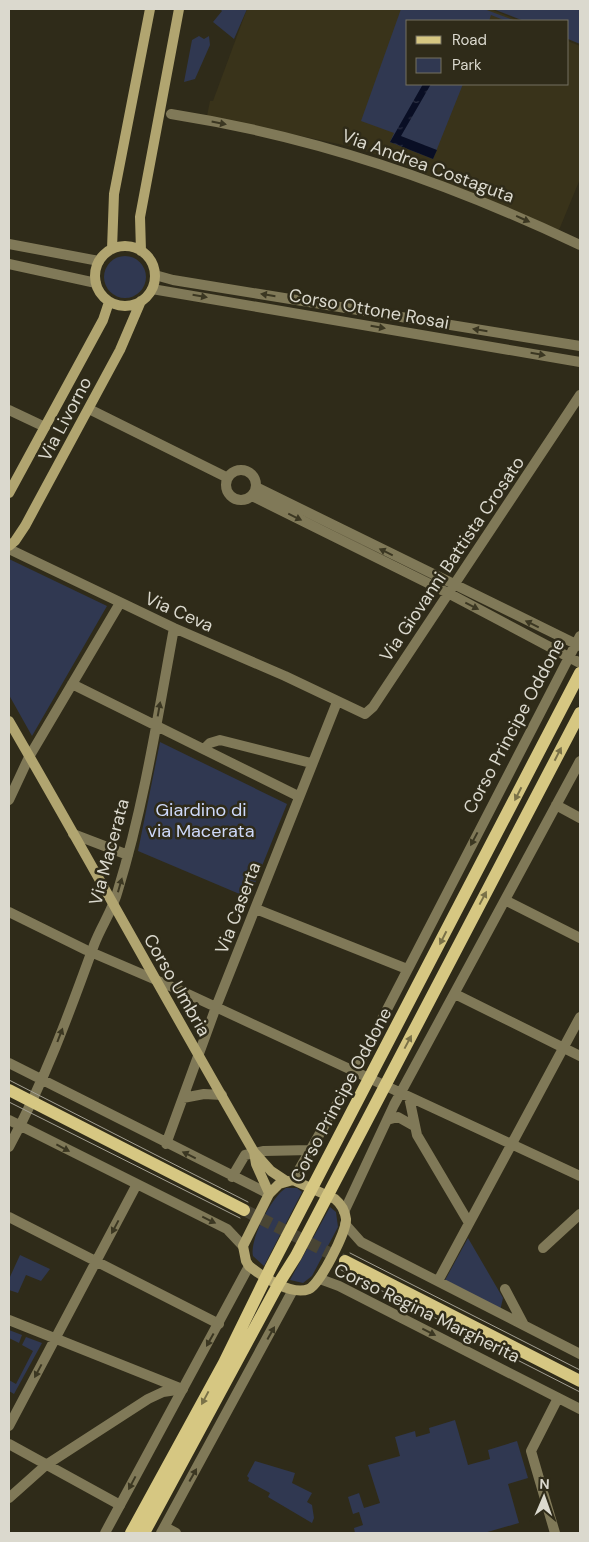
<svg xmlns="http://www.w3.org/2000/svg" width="589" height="1542" font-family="'DM Sans',sans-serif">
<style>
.built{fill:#39331a}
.green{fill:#303851}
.water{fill:url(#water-ripples)}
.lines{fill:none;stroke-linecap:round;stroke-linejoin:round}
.primary-tunnel{stroke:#494534;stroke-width:12;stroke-dasharray:12 6;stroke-linecap:butt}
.minor{stroke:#807958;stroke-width:10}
.tertiary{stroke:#807958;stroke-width:10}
.secondary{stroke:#b1a570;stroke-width:10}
.primary{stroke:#d6c782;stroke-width:12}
.tram{stroke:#a3a093;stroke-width:1}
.oneway{fill:#3b3722}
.oneway2{fill:#7a7148}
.labels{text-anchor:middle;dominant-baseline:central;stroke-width:5;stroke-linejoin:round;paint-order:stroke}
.street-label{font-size:18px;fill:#dbd9ce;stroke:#2f2b19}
.park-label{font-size:18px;fill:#ced9f9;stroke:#2f2b19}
</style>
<defs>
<pattern id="water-ripples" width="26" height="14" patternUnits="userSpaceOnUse" patternTransform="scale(1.25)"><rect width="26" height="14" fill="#090e24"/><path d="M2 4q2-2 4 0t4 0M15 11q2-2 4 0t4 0" fill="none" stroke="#2c3043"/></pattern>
</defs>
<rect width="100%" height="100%" fill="#2f2b19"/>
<path class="built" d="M 247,9 L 490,9 L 520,21 L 408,21 L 408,84 L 568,84 L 568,41 L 580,46 L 580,179 L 559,230 L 384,157 L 348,146 L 207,116 L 210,101 L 213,101 Z"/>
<path class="green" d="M 220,9 L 247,9 L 234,39 L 213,22 L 222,11 Z
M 401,9 L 484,9 L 516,21 L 506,21 L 491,15 L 489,21 L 408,21 L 408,84 L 463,84 L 433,159 L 390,142 L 394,133 L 361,121 Z
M 493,9 L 580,9 L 580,44 L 568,39 L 568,21 L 524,21 Z
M 199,36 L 204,39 L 209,36 L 210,45 L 195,79 L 184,82 L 192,40 Z
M104 277a21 21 0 1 1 42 0a21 21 0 1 1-42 0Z
M 9,559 L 107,606 L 32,736 L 9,695 Z
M 160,742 L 287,804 L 249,898 L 138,851 Z
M 286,1188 L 297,1188 L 302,1192 L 264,1266 L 253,1256 C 249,1240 272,1196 286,1188 Z
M 330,1207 L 336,1212 L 338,1227 L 312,1276 L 303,1283 L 290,1280 Z
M 468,1238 L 503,1298 L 500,1311 L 444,1282 Z
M 20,1255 L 50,1269 L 41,1281 L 26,1275 L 18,1293 L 9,1290 L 9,1279 Z
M 9,1330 L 22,1335 L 19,1343 L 9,1338 Z
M 26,1337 L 42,1343 L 14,1394 L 9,1391 L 9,1380 L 16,1384 L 33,1351 L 22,1345 Z
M 455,1420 L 468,1465 L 490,1459 L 488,1450 L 517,1441 L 528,1478 L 508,1484 L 519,1523 L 484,1533 L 355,1533 L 354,1528 L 363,1525 L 359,1512 L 353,1514 L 348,1497 L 359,1493 L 364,1508 L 380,1503 L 368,1465 L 400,1456 L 395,1437 L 415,1431 L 416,1437 L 430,1433 L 429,1428 Z
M 255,1461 L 295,1473 L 292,1483 L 312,1493 L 307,1502 L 312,1505 L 314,1518 L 312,1523 L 268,1497 L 270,1493 L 248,1481 L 249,1478 L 247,1476 Z"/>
<path class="water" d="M 423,84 L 431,84 L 401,136 L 437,150 L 433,159 L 390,142 Z"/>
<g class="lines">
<path class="primary-tunnel" d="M 244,1210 L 345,1261"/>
<path class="minor" d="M 171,114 C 317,137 447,182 580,245
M 89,409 L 228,478
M 9,410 L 45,427
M226 485a15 15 0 1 1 30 0a15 15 0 1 1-30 0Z
M 256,487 L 580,646
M 252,496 L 448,593 L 580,663
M 9,549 L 174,628 L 285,676 L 365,714 L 373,707 L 580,395
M 72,684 L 298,796
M 204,749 L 210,743 L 220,740 L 311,763
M 9,800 L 29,757 L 120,603
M 556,805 L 580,818
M 73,834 L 128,855
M 505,900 L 580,938
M 256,909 L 407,969
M 9,912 L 86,950 L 177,989 L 580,1176
M 455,994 L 580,1056
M 9,1063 L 269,1194
M 409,1097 L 417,1135 L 469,1223
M 183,1098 L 204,1094 L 222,1095
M 9,1120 L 227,1229 L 243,1246
M 387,1120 L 398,1117 L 414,1126
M 166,1144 L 216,1007 L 337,702
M 9,1147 C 44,1082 69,1014 94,945 C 101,926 113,910 118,890 C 144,805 158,715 174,628
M 232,1177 L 245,1155 L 264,1151 L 311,1150
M 293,1180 L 349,1083 L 580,636
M 344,1212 L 394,1105 L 580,761
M 9,1217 L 219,1324
M 345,1224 L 361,1242 L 580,1354
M 543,1248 L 580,1214
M 320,1279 L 339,1286 L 580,1409
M 438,1281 L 580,1017
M 505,1289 L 524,1325
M 9,1320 L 182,1389
M 9,1426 L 137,1184
M 9,1444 L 120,1505
M 9,1498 L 46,1465 L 148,1399 L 163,1392 L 183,1389
M 165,1527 L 176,1533
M 555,1533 L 531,1451 L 558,1398"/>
<path class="tertiary" d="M 9,244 L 99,261
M 9,264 L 96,283
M 155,275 L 173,280 L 580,346
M 152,289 L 580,362
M 105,1533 L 249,1266
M 161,1533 L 293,1290"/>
<path class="secondary" d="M95 276a30 30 0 1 1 60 0a30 30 0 1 1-60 0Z
M 112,249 L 114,194 L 150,9
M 141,251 L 140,217 L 179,9
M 9,493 L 103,320 L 109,302
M 9,546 L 15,541 L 25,526 L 120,350 L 141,301
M 9,721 C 92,864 171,1009 254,1152 L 271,1171 L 286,1181
M 254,1152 L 256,1164 L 269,1193
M 293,1180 L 335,1199 C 341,1204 345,1211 346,1219 C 347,1231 320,1284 309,1289 C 291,1296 263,1277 249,1266 L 246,1261 L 243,1246 L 269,1194 L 279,1184 Z"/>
<path class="primary" d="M 9,1090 L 244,1210
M 345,1261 L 580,1381
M 131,1533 L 224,1363 L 271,1267 L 580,673
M 144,1533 L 279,1283 L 296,1256 L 580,713"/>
<path class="tram" d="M 9,1080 L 248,1202
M 9,1102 L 240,1218
M 350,1253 L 580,1370
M 341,1270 L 580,1392"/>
</g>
<defs><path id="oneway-solid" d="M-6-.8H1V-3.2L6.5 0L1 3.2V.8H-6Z" transform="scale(1.25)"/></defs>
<g class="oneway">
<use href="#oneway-solid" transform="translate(219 123) rotate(11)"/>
<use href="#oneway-solid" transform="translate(523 219) rotate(24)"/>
<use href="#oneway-solid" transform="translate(268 295) rotate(-171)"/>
<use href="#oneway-solid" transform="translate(200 296) rotate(10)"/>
<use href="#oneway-solid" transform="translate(378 327) rotate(10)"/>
<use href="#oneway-solid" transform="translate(480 330) rotate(-171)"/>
<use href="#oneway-solid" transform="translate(538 354) rotate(10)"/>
<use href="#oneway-solid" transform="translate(295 517) rotate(26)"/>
<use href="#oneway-solid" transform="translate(386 552) rotate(-154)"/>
<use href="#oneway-solid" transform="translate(472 606) rotate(27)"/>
<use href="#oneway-solid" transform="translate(532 624) rotate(-154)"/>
<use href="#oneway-solid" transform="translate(159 709) rotate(-80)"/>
<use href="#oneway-solid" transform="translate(474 839) rotate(118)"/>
<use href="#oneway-solid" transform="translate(120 885) rotate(-74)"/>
<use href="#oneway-solid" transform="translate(60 1035) rotate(-69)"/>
<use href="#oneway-solid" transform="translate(63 1148) rotate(28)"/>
<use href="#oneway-solid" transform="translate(189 1155) rotate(-154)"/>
<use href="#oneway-solid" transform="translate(209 1220) rotate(26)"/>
<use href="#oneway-solid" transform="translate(115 1227) rotate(118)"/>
<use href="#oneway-solid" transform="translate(429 1332) rotate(27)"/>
<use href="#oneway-solid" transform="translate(271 1333) rotate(-61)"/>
<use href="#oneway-solid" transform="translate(210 1340) rotate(119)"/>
<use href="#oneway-solid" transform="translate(38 1371) rotate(118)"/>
<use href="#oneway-solid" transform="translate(193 1475) rotate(-61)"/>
<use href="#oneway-solid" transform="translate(132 1483) rotate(118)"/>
</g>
<g class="oneway2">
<use href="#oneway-solid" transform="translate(558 754) rotate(-63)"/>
<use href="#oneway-solid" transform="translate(518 794) rotate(117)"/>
<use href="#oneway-solid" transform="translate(483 898) rotate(-62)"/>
<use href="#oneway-solid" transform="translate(443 938) rotate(117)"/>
<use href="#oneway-solid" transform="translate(408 1042) rotate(-62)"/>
<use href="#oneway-solid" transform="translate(205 1398) rotate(118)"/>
</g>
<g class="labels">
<g class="street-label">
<text transform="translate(428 166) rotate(20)">Via Andrea Costaguta</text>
<text transform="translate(369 309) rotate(10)">Corso Ottone Rosai</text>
<text transform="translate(65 419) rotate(-62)">Via Livorno</text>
<text transform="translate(452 559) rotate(-56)">Via Giovanni Battista Crosato</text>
<text transform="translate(179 612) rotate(24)">Via Ceva</text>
<text transform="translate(514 726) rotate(-62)">Corso Principe Oddone</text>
<text transform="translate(109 852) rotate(-75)">Via Macerata</text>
<text transform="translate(238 908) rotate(-69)">Via Caserta</text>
<text transform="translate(177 985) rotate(60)">Corso Umbria</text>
<text transform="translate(341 1095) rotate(-62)">Corso Principe Oddone</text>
<text transform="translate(427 1313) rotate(26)">Corso Regina Margherita</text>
</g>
<g class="park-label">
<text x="201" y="810">Giardino di<tspan x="201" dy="21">via Macerata</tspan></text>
</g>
</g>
<rect width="589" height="1542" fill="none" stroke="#dbd9ce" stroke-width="20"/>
<rect x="406" y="20" width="162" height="65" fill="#2f2b19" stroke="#747161"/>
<rect x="416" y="36" width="25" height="8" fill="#d6c782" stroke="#747161"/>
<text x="452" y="45" font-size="15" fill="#dbd9ce">Road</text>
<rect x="416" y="58" width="25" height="15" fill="#303851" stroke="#747161"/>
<text x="452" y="70" font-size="15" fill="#dbd9ce">Park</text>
<g transform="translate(544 1497) rotate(2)" stroke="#2f2b19" stroke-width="4" paint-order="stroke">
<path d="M0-4L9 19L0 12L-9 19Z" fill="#dbd9ce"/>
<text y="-8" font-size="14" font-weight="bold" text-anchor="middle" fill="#dbd9ce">N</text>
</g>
</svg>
